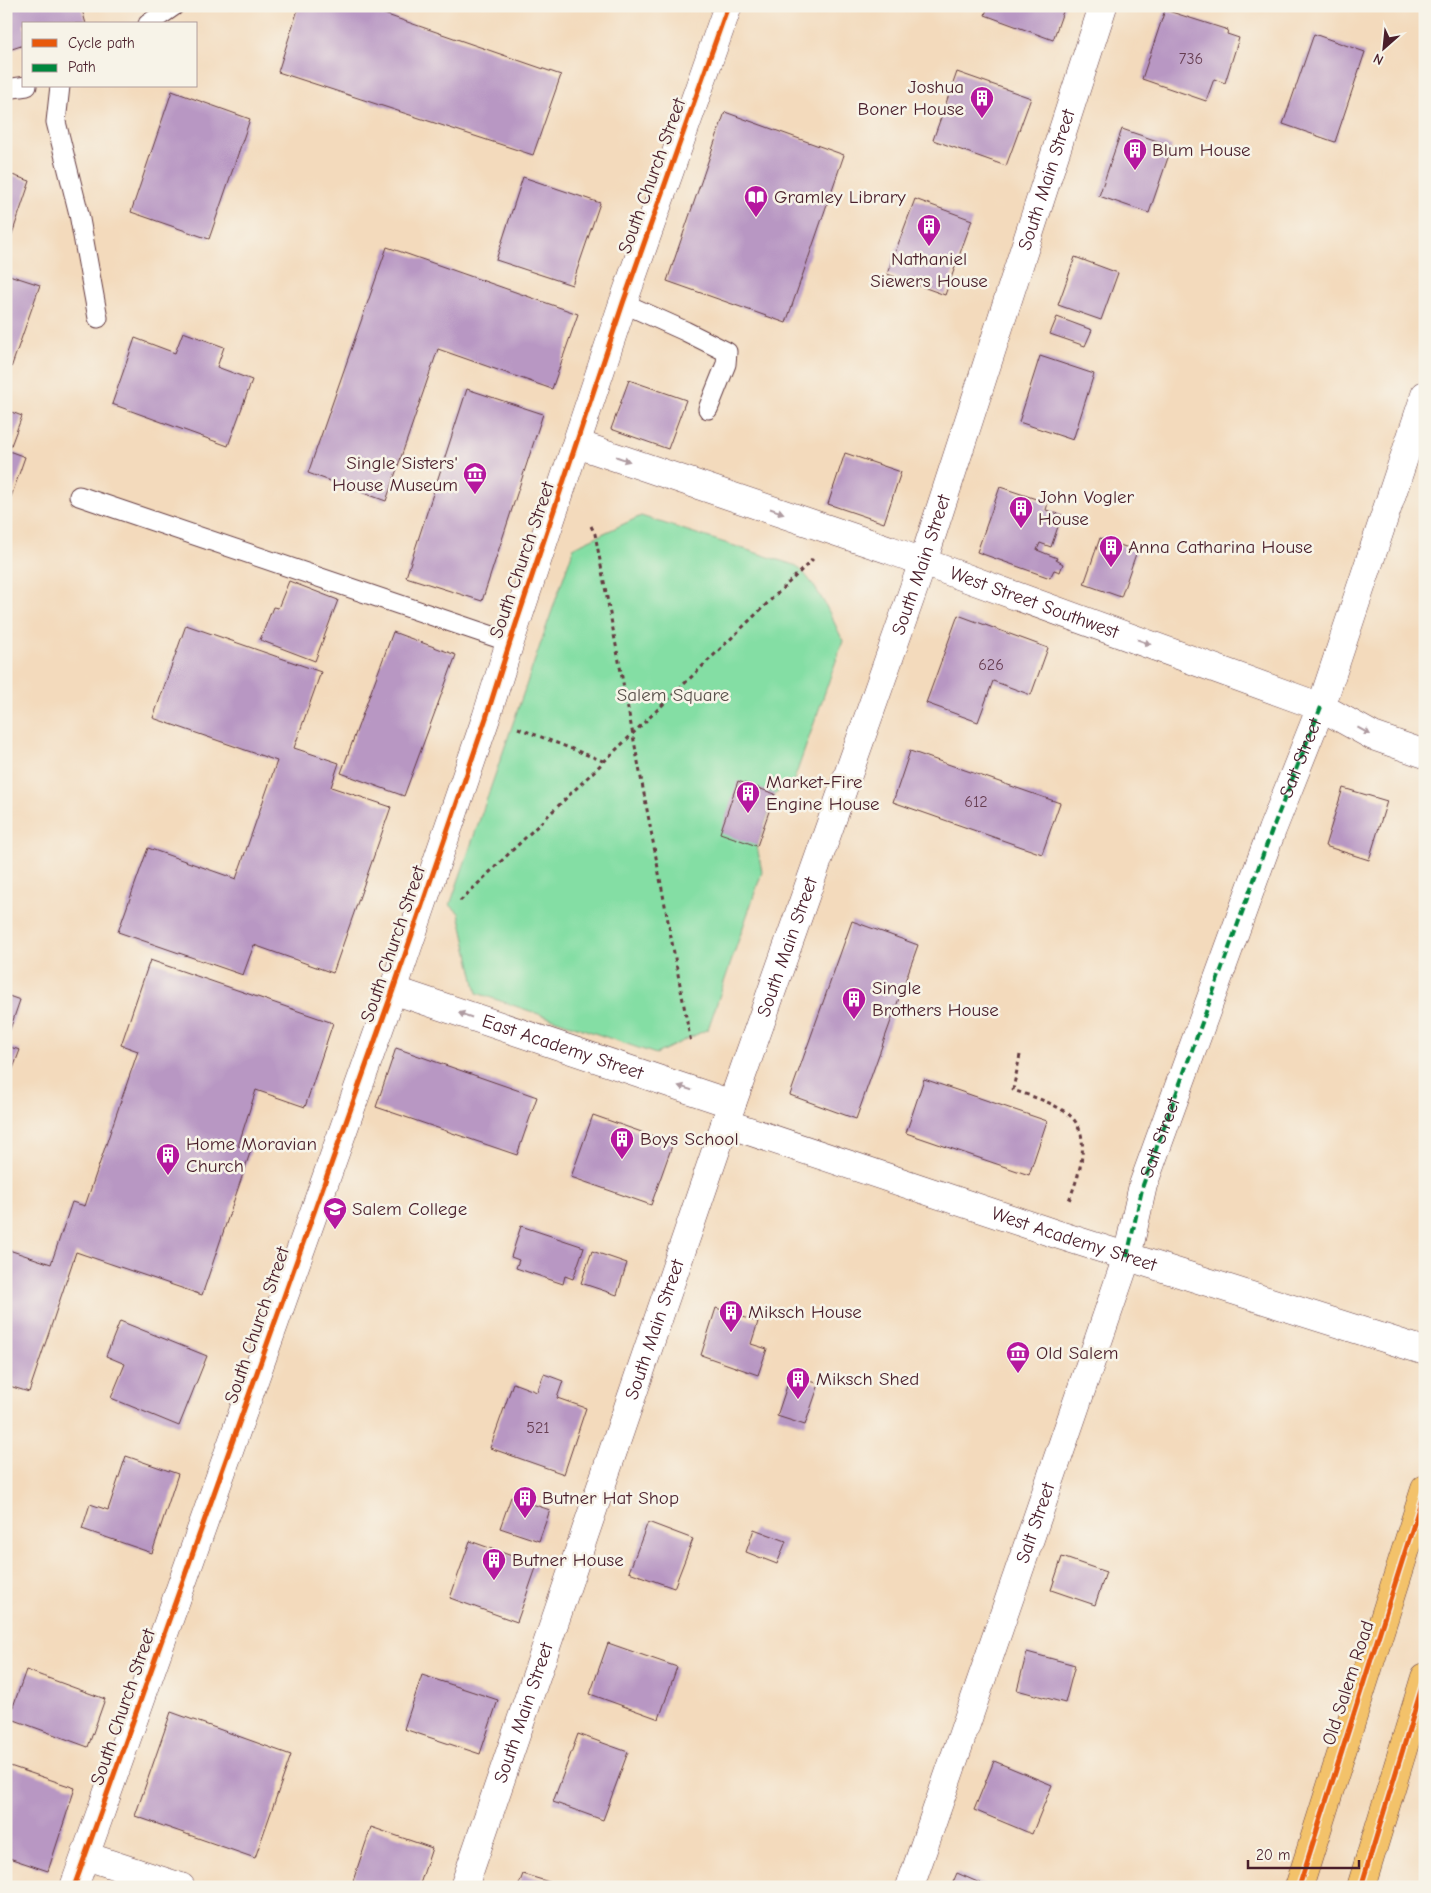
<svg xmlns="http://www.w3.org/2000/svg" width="1431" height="1893" font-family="'Comic Neue',sans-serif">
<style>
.green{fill:#84dea4;stroke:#677e68}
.building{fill:#b897c3}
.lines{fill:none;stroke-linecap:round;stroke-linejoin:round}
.service-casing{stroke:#633b41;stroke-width:21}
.pedestrian-casing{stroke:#633b41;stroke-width:29}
.minor-casing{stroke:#633b41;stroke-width:29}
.primary-casing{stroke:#633b41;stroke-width:29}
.path{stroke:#633b41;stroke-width:3;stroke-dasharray:4 4;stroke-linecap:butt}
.service{stroke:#fff;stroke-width:19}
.pedestrian{stroke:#fff;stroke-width:28}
.minor{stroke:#fff;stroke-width:28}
.primary{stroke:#f3c26a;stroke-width:28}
.quiet{stroke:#00873e;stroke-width:4;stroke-dasharray:8 4;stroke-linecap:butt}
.cycleway-casing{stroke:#f7f3e8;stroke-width:8}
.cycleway{stroke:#e8590c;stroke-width:5}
.oneway{fill:#ae9aa0}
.labels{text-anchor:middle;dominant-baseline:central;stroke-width:5;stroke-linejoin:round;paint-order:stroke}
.number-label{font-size:16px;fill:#663d51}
.poi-label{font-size:19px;fill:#4a1f2b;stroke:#f7f3e8;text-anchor:start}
.street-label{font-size:19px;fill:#4a1f2b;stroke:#f7f3e8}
.park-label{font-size:19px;fill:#584f49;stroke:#f7f3e8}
</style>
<rect width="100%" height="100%" fill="#f7f3e8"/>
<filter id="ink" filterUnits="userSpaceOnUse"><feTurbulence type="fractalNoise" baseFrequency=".02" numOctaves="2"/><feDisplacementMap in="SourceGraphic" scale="10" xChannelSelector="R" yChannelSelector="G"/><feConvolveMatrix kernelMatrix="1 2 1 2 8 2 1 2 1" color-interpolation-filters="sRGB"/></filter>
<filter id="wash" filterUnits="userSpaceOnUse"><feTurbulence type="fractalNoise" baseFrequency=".0096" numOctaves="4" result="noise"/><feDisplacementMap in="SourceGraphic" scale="20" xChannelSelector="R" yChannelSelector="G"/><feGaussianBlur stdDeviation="1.12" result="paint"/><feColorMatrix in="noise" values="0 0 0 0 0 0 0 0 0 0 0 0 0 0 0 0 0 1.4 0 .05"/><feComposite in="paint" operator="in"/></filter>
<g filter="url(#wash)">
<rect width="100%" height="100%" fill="#f3dabc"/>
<path class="green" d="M 641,516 L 797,566 C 819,587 830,614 843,641 L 794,780 L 775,794 L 757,846 L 762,872 L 708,1029 L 656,1054 L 477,993 L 459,913 L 450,905 L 574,547 Z"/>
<g id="blocks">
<path class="building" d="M 6,6 L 81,6 L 86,24 L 24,24 L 24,45 L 6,51 Z
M 299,6 L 361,6 L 561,75 L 533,155 L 278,72 Z
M 988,6 L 1065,6 L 1053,40 L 985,15 Z
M 1165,10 L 1228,30 L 1227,34 L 1239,38 L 1225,83 L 1214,79 L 1206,101 L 1142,79 Z
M 1314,34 L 1365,52 L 1335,142 L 1283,124 Z
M 957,72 L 1031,98 L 1006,166 L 933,140 Z
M 172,91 L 250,119 L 209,239 L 131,212 Z
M 725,112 L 844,155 L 786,323 L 667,281 Z
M 1122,129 L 1172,146 L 1149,213 L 1099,196 Z
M 6,173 L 30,181 L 7,249 L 6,249 Z
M 523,177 L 600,203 L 572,285 L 496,260 Z
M 915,199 L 972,220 L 945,295 L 887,274 Z
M 387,247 L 578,314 L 552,389 L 438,349 L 386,501 L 308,473 Z
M 1075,257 L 1118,273 L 1101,320 L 1058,305 Z
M 6,274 L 40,285 L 11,368 L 6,367 Z
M 1057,317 L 1092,330 L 1085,346 L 1050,334 Z
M 183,332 L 224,347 L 217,367 L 252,380 L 228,446 L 112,404 L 135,338 L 175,353 Z
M 1040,356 L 1094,374 L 1073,440 L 1019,422 Z
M 629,380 L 686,400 L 668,449 L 611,429 Z
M 467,389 L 543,414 L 482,601 L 406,577 Z
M 6,410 L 22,416 L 9,451 L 25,457 L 11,497 L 6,495 Z
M 845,453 L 901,472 L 884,523 L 828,504 Z
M 1000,487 L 1048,503 L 1046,510 L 1062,515 L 1051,547 L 1040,543 L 1037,550 L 1057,558 L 1056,560 L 1063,564 L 1060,572 L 1054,570 L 1050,578 L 977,552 Z
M 1100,538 L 1137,551 L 1121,597 L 1084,584 Z
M 289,581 L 338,600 L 315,661 L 260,640 L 273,607 L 278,608 Z
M 958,615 L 1048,648 L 1031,695 L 993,681 L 978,722 L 926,703 Z
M 186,625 L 321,672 L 294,748 L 339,763 L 331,787 L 391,807 L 333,973 L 254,945 L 243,975 L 118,932 L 148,848 L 236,879 L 277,761 L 153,718 Z
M 393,632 L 456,655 L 404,796 L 341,773 Z
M 910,751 L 1060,803 L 1042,854 L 893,802 Z
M 738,781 L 775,794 L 757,846 L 720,833 Z
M 1343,788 L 1387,801 L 1369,860 L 1325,846 Z
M 852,921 L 918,945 L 856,1119 L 790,1095 Z
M 150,960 L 333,1023 L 305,1107 L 256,1090 L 238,1146 L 251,1150 L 202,1295 L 76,1252 L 29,1392 L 6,1385 L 6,1249 L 51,1264 L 72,1202 L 85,1206 L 138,1051 L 121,1045 Z
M 6,995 L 20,1000 L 7,1038 L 6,1038 Z
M 6,1046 L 20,1050 L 6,1087 Z
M 396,1048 L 537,1097 L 517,1155 L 376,1107 Z
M 924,1079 L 1047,1121 L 1029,1175 L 906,1133 Z
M 593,1115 L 673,1143 L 651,1205 L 571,1177 Z
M 521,1226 L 584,1247 L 573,1279 L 565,1276 L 563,1284 L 516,1268 L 519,1260 L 511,1257 Z
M 592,1251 L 627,1263 L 617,1295 L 581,1283 Z
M 716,1308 L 758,1322 L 751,1344 L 767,1349 L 758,1375 L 701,1355 Z
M 120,1321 L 207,1356 L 179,1426 L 111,1398 L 125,1364 L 106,1356 Z
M 544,1374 L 563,1381 L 557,1398 L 586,1408 L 564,1474 L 490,1448 L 513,1383 L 537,1392 Z
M 791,1374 L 819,1384 L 805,1425 L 777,1416 Z
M 126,1456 L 178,1474 L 152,1553 L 82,1529 L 90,1504 L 108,1510 Z
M 511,1497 L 550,1510 L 539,1541 L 500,1528 Z
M 648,1522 L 693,1539 L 674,1588 L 629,1572 Z
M 754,1529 L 786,1541 L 777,1564 L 746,1552 Z
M 470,1541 L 537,1565 L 517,1622 L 450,1598 Z
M 1062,1557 L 1106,1572 L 1095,1605 L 1051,1590 Z
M 608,1643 L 677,1667 L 659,1719 L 590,1694 Z
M 1027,1652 L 1075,1665 L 1065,1703 L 1017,1690 Z
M 26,1670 L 105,1699 L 88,1747 L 9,1718 Z
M 422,1675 L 498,1700 L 480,1754 L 404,1729 Z
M 171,1712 L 291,1755 L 255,1858 L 135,1816 Z
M 578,1734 L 628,1752 L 603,1820 L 553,1802 Z
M 994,1761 L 1052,1785 L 1032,1834 L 974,1810 Z
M 10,1766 L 75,1788 L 48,1871 L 6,1857 L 6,1779 Z
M 371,1827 L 432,1848 L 419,1887 L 351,1887 Z
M 957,1873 L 989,1887 L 951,1887 Z
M 523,1874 L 562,1886 L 562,1887 L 518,1887 Z"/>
</g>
</g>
<g filter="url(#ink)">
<use href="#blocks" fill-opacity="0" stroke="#633b41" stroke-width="1"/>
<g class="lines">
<g class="service-casing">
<path id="service" d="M 148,24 L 174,6
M 60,86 L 56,122 L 79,214 L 98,318
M 6,89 L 27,86
M 623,303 L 685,331 L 727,352 L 726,364 L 708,409
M 79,496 L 510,642"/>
</g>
<g class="pedestrian-casing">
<g id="pedestrian">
<path id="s1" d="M 1127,1257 L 1143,1185 L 1272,830 L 1321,707"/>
</g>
</g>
<g class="minor-casing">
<g id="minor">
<path id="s2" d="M 577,444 L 890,550 L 1321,707 L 1373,736 L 1425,754"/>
<path d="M 1321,707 L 1425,395"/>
<path id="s3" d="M 393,990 L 732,1104"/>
<path id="s4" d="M 725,1123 L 1056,1234 L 1425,1351"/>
<path d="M 86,1856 L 181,1887"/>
<path d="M 74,1887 L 393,990 L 486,718 L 510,642 L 623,303 L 728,6"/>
<path id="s5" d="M 464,1887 L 728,1115 L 923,562 L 1103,6"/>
<path id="s6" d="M 910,1887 L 1127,1257"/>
</g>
</g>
<g class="primary-casing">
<path id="primary" d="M 1299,1887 L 1425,1489
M 1361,1887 L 1425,1677"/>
</g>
<path class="path" d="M 591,526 L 595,534 L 691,1043
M 518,728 L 603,761
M 460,901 L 813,559
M 1020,1055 L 1013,1090 C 1031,1096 1048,1101 1064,1111 C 1096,1131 1079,1175 1068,1203"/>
<use href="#service" class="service"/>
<use href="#pedestrian" class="pedestrian"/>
<use href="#minor" class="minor"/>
<use href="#primary" class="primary"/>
<path class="quiet" d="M 1127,1257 L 1143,1185 L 1272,830 L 1321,707"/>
<g class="cycleway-casing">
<path id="cycleway" d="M 74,1887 L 393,990 L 486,718 L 510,642 L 623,303 L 728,6
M 1299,1887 L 1425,1489
M 1361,1887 L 1425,1677"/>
</g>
<use href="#cycleway" class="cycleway"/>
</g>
<defs><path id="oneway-solid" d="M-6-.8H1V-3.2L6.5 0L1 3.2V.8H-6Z" transform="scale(1.25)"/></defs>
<g class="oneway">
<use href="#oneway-solid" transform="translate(623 459) rotate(19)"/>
<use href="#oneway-solid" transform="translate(777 511) rotate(19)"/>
<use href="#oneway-solid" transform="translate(1144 642) rotate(20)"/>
<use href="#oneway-solid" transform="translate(1364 731) rotate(29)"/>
<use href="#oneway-solid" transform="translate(465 1015) rotate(-161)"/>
<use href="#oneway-solid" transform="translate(685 1088) rotate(-162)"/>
</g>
</g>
<defs>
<g id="building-pin" transform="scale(1.25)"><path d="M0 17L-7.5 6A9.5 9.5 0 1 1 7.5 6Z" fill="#b5179e" stroke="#f7f3e8"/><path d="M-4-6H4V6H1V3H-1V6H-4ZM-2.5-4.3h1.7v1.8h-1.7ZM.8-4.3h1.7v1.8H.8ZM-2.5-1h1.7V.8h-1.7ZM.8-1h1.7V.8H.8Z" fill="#fff"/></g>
<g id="library-pin" transform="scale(1.25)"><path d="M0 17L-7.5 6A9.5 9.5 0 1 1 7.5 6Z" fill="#b5179e" stroke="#f7f3e8"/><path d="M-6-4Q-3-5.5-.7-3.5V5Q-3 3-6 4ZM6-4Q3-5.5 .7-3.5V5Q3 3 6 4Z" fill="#fff"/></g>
<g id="museum-pin" transform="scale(1.25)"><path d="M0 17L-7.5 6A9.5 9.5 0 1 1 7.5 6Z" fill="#b5179e" stroke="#f7f3e8"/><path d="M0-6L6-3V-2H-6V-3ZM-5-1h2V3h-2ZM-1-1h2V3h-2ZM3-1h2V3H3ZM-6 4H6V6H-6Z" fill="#fff"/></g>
<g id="university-pin" transform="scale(1.25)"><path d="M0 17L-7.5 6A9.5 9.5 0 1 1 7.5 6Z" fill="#b5179e" stroke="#f7f3e8"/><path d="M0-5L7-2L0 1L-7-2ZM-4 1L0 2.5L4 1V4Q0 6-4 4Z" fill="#fff"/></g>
</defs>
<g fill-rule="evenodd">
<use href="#building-pin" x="982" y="98"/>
<use href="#building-pin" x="1135" y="150"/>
<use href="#library-pin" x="756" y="197"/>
<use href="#building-pin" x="929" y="226"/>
<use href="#museum-pin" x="475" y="474"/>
<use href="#building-pin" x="1021" y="508"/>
<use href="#building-pin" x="1111" y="547"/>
<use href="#building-pin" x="748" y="793"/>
<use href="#building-pin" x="854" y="999"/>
<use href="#building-pin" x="622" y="1139"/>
<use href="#building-pin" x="168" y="1155"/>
<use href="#university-pin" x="335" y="1209"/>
<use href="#building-pin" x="731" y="1312"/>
<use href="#museum-pin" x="1018" y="1353"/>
<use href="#building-pin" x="798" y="1379"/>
<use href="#building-pin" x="525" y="1498"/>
<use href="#building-pin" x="494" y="1560"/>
</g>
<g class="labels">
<g class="number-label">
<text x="1191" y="59">736</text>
<text x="991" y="665">626</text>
<text x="976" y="802">612</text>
<text x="538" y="1428">521</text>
</g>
<g class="poi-label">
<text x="964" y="87" text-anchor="end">Joshua<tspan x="964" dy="22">Boner House</tspan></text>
<text x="1152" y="150">Blum House</text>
<text x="774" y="197">Gramley Library</text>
<text x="929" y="259" text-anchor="middle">Nathaniel<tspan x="929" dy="22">Siewers House</tspan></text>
<text x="458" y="463" text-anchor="end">Single Sisters'<tspan x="458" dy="22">House Museum</tspan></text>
<text x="1038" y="497">John Vogler<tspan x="1038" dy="22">House</tspan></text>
<text x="1128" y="547">Anna Catharina House</text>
<text x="766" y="782">Market-Fire<tspan x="766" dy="22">Engine House</tspan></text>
<text x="872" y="988">Single<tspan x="872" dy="22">Brothers House</tspan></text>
<text x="640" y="1139">Boys School</text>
<text x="186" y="1144">Home Moravian<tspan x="186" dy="22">Church</tspan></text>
<text x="352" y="1209">Salem College</text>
<text x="748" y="1312">Miksch House</text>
<text x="1036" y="1353">Old Salem</text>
<text x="816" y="1379">Miksch Shed</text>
<text x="542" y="1498">Butner Hat Shop</text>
<text x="512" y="1560">Butner House</text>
</g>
<g class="street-label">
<text transform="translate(652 176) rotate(-70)">South Church Street</text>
<text stroke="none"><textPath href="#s5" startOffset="1804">South Main Street</textPath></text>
<text transform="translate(522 560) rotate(-71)">South Church Street</text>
<text stroke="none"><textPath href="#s5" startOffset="1399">South Main Street</textPath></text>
<text stroke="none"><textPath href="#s2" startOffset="484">West Street Southwest</textPath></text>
<text stroke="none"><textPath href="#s1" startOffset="529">Salt Street</textPath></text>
<text transform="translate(393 944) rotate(-71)">South Church Street</text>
<text stroke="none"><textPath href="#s5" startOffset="994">South Main Street</textPath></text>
<text stroke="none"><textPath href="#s3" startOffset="179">East Academy Street</textPath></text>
<text stroke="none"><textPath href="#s1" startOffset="124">Salt Street</textPath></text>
<text stroke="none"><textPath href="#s4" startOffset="368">West Academy Street</textPath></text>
<text transform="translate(257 1325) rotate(-71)">South Church Street</text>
<text stroke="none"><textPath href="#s5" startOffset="589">South Main Street</textPath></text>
<text stroke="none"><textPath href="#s6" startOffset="385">Salt Street</textPath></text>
<text transform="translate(1348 1683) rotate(-72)">Old Salem Road</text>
<text transform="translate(123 1707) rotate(-71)">South Church Street</text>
<text stroke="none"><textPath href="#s5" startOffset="184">South Main Street</textPath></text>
</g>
<g class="park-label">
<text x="673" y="695">Salem Square</text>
</g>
</g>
<rect width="1431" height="1893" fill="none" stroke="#f7f3e8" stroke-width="25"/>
<rect x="22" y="22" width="175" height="65" fill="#f7f3e8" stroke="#b29e9c"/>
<rect x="32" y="39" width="25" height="8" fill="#e8590c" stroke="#b29e9c"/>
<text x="68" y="48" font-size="15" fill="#4a1f2b">Cycle path</text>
<rect x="32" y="64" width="25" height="8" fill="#00873e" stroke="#b29e9c"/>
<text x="68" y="72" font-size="15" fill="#4a1f2b">Path</text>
<g transform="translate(1384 48) rotate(207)" stroke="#f7f3e8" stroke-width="4" paint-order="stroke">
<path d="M0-4L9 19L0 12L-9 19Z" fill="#4a1f2b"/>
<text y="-8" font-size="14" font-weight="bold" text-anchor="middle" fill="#4a1f2b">N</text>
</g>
<path d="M1248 1860v8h111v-8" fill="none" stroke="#4a1f2b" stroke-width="2.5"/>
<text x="1256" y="1860" font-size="15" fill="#4a1f2b" stroke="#f7f3e8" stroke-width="4" paint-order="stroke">20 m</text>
</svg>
